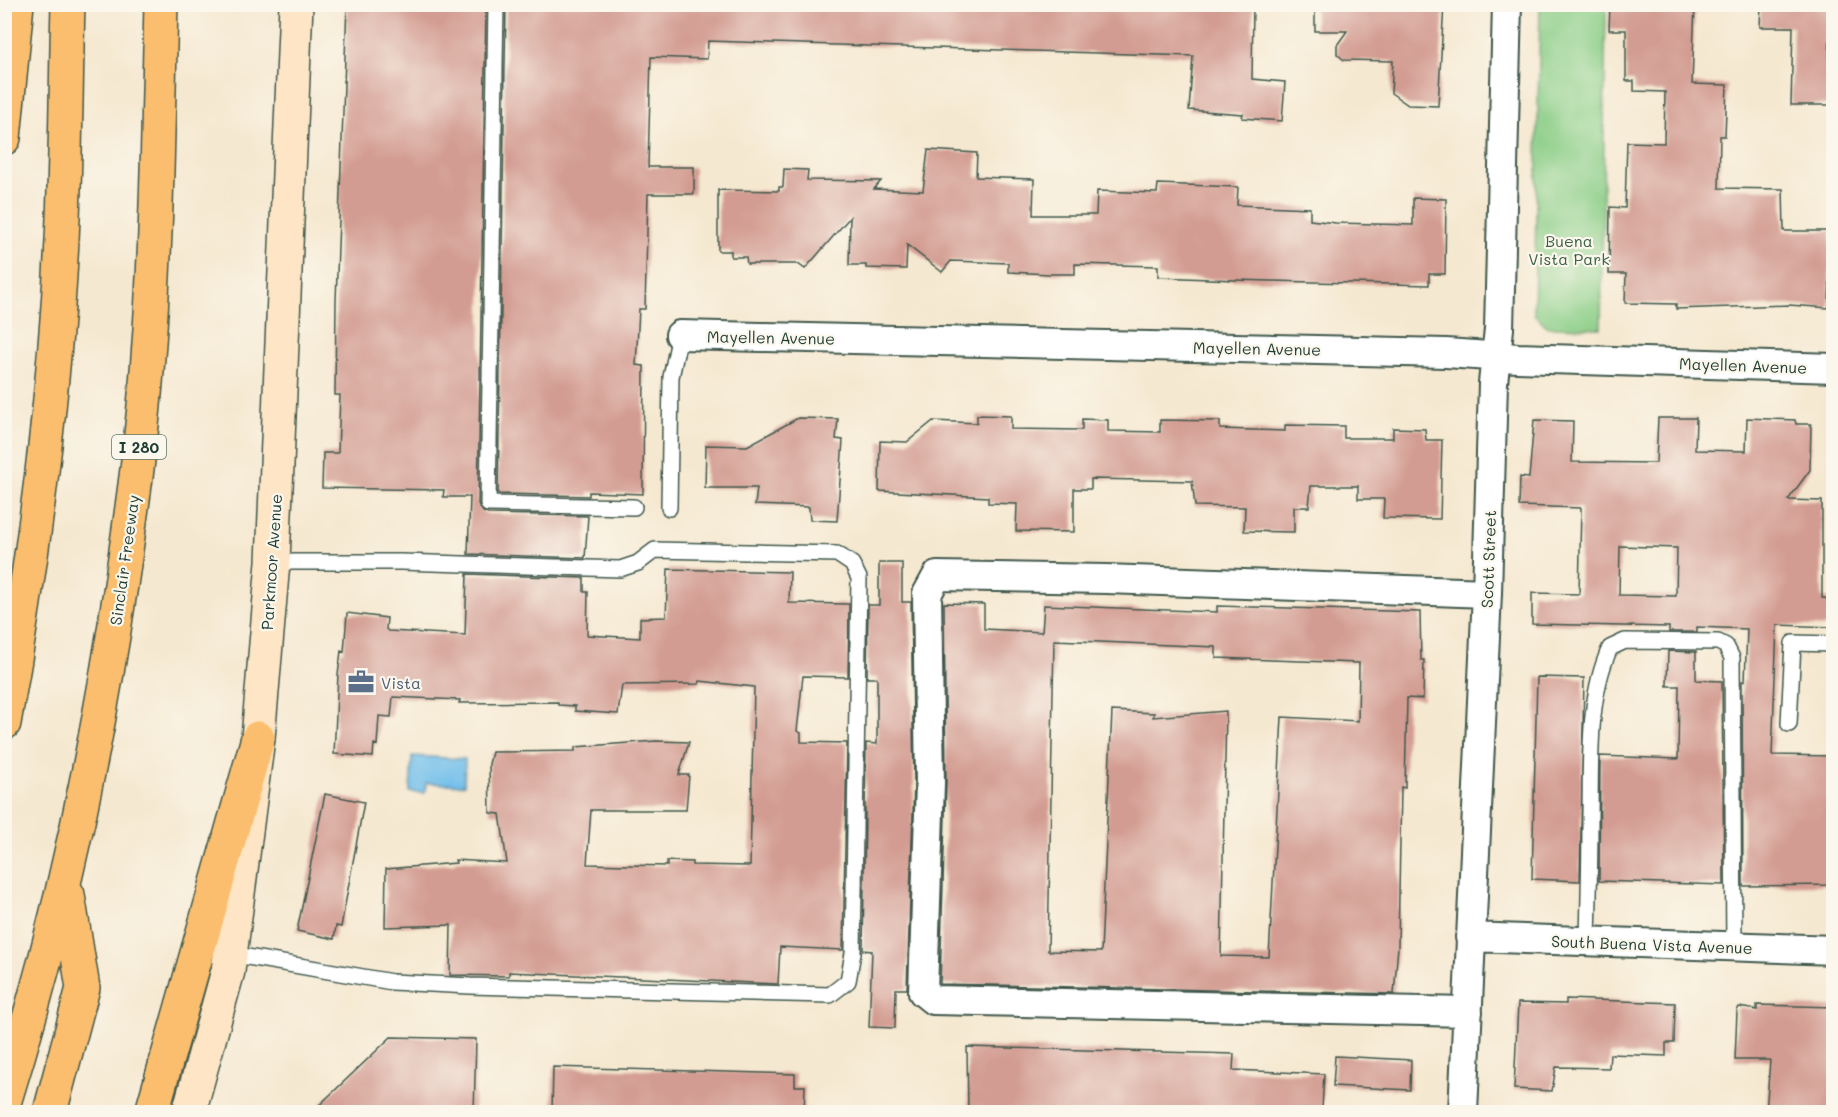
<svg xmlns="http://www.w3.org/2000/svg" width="1838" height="1117" font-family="Mali,sans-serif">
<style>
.green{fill:#8bce87;stroke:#55865e;stroke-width:1.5}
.water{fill:#6fbdea;stroke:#477d8f;stroke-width:1.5}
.building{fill:#d39c92;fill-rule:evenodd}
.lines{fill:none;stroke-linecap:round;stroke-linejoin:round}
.lane-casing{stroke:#3f574b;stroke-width:18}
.street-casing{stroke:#3f574b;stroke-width:32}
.secondary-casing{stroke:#3f574b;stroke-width:36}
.highway-casing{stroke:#3f574b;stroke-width:36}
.lane{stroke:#fff;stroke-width:15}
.street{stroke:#fff;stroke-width:28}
.secondary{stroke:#fde5c5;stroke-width:33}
.highway{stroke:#fbbe6e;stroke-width:33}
.labels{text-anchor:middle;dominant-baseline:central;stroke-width:4.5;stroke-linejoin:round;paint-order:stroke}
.shield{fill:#fbf7ec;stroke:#61756b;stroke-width:1.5}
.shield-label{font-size:15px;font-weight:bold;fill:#1f3d34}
.park-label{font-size:16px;fill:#3a6149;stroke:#fbf7ec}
.street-label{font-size:16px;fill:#1f3d34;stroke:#fbf7ec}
.service-label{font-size:16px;fill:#4e5e75;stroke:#fbf7ec;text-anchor:start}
</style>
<rect width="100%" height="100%" fill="#fbf7ec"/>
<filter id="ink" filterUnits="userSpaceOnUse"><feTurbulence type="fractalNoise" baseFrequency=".0167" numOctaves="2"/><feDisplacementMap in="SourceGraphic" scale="12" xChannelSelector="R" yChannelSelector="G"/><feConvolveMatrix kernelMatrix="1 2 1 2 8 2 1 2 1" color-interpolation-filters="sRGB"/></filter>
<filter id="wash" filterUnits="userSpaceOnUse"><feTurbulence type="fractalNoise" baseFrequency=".008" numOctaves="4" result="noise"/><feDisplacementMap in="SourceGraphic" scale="24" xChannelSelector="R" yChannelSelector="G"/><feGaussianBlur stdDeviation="1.35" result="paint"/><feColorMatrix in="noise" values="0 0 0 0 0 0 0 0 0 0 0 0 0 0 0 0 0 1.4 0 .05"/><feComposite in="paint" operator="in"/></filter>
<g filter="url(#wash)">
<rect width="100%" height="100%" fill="#f5e8d0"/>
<path class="green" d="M 1540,5 L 1606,5 L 1601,328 L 1548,327 L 1534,314 Z"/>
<path class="water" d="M 412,756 L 465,759 L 464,785 L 426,783 L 425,793 L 410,792 Z"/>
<g id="blocks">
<path class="building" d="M 347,4 L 486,4 L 478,504 L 483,512 L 488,514 L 588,516 L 585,558 L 468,554 L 470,497 L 443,497 L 444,490 L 322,488 L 323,453 L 338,453 L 340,395 L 335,395 L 336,301 Z
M 506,4 L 1253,4 L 1252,79 L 1285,82 L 1282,121 L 1242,118 L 1243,114 L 1189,110 L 1193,56 L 708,41 L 707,59 L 651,57 L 648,167 L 694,167 L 694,194 L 648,194 L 645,309 L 639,309 L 636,365 L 644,366 L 643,494 L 589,492 L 589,496 L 498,494 Z
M 1315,4 L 1444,4 L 1438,106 L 1408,105 L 1391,93 L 1393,61 L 1344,60 L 1337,54 L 1337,45 L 1347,31 L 1315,31 Z
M 1610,4 L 1695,4 L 1692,84 L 1727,85 L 1725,136 L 1720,136 L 1719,188 L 1783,189 L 1784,231 L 1831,231 L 1829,308 L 1789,305 L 1676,309 L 1676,304 L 1625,303 L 1626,274 L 1609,274 L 1610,207 L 1625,208 L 1627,142 L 1664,143 L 1665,92 L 1634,91 L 1634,81 L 1626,81 L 1626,30 L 1609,30 Z
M 1761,4 L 1833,4 L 1833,26 L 1830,26 L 1829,71 L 1833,71 L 1833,105 L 1791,105 L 1793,27 L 1760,27 Z
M 928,150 L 977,153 L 976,177 L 1034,179 L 1033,215 L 1096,215 L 1097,191 L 1157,193 L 1158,184 L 1238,187 L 1237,205 L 1310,208 L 1310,220 L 1336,223 L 1413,225 L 1413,198 L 1446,199 L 1445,274 L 1429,274 L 1429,285 L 1235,280 L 1158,277 L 1158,266 L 1075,264 L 1075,274 L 1050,274 L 1008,272 L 1008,263 L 951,261 L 942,272 L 907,245 L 906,269 L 866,268 L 866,265 L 849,265 L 850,217 L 805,269 L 798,264 L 747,264 L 746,257 L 731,257 L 731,251 L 718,251 L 718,190 L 779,191 L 779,187 L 783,187 L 784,169 L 808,170 L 807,180 L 881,181 L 874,189 L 923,191 Z
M 977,415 L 1011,416 L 1011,429 L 1082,430 L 1082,419 L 1108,420 L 1108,431 L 1160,432 L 1160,420 L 1220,421 L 1220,429 L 1285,431 L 1285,425 L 1344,426 L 1344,438 L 1393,438 L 1393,428 L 1425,429 L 1426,440 L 1442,440 L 1440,519 L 1383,518 L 1384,499 L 1358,499 L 1358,486 L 1311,486 L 1309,507 L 1294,507 L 1294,532 L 1244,531 L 1245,507 L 1195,506 L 1192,481 L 1091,479 L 1091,489 L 1074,489 L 1074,532 L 1016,531 L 1017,504 L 988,503 L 988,497 L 879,491 L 880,441 L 907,442 L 933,421 L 977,423 Z
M 798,418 L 838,419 L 836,439 L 843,440 L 837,521 L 810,520 L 809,507 L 755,505 L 757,488 L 705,488 L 706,445 L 747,446 Z
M 1658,418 L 1696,418 L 1695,450 L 1746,451 L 1747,418 L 1795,420 L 1796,424 L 1811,424 L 1810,470 L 1788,500 L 1822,501 L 1822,598 L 1833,599 L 1833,627 L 1777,625 L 1772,755 L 1833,756 L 1833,885 L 1743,886 L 1742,681 L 1745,681 L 1747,629 L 1697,627 L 1697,632 L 1669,632 L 1669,627 L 1532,624 L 1532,593 L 1579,594 L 1581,508 L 1519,506 L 1520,477 L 1529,478 L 1534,420 L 1573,421 L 1572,462 L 1656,463 ZM 1620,546 L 1677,548 L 1676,596 L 1619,595 Z
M 879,563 L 902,563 L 902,602 L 911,602 L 914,783 L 907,989 L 896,989 L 895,1028 L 869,1027 L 872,951 L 863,950 L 866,743 L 877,744 L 877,678 L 867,678 L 868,605 L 879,605 Z
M 668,569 L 790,572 L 789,603 L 849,604 L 848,677 L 803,676 L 797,731 L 801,733 L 801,742 L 847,743 L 843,950 L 780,947 L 778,984 L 509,972 L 509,976 L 450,975 L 451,925 L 385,927 L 386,869 L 456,863 L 455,860 L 507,863 L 500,814 L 490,813 L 489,764 L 492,752 L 575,751 L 575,747 L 656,741 L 689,742 L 679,775 L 689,775 L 686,810 L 591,810 L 587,864 L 667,866 L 667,861 L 692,862 L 692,865 L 750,866 L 754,687 L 700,681 L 699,684 L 622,685 L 618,714 L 575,711 L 575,706 L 558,705 L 558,702 L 459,703 L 460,700 L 393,697 L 391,717 L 379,716 L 377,745 L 374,744 L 373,757 L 334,754 L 338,675 L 341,651 L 344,652 L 347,613 L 387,618 L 386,629 L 388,631 L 465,635 L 467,574 L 584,578 L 584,592 L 588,592 L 587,635 L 640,638 L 640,618 L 666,617 Z
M 944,603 L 984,604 L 984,629 L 1042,632 L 1044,605 L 1217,612 L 1217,606 L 1420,612 L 1421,660 L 1424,660 L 1423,699 L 1407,698 L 1405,788 L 1401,787 L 1398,947 L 1394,994 L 940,984 L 946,783 ZM 1054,640 L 1216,647 L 1216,658 L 1359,663 L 1358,721 L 1282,717 L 1269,957 L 1221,956 L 1226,711 L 1153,717 L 1154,713 L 1112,711 L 1101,952 L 1048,951 Z
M 1668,651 L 1696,652 L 1696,680 L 1722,681 L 1724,885 L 1599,881 L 1600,756 L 1678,759 L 1679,686 L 1667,686 Z
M 1537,677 L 1584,678 L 1580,881 L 1532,879 Z
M 325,794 L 364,802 L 341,927 L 336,926 L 334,939 L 297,931 Z
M 1566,999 L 1675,1003 L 1674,1043 L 1666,1043 L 1666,1056 L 1610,1054 L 1609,1068 L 1556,1067 L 1552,1091 L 1514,1089 L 1518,1003 L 1566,1004 Z
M 1757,1005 L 1833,1007 L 1833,1113 L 1766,1113 L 1770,1060 L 1735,1060 L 1737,1011 L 1739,1007 L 1757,1010 Z
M 391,1037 L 476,1039 L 474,1113 L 311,1113 Z
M 967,1047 L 1234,1054 L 1233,1070 L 1324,1074 L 1322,1109 L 1310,1109 L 1307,1113 L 968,1113 Z
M 1335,1056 L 1411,1060 L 1410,1090 L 1333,1086 Z
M 553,1067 L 795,1074 L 795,1086 L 805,1086 L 804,1113 L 552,1113 Z"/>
</g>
</g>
<g filter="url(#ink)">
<use href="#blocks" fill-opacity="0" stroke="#3f574b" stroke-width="1.5"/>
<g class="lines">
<g class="lane-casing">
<path id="lane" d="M 496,4 L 488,504 L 634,507
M 669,508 L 671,377 L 680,335
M 1789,724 L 1793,643 L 1834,644
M 1588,941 C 1589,899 1590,858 1590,816 C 1591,762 1587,698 1610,648 L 1625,641 L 1718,642 L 1726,646 L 1732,658 L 1734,947
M 230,954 L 392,982 L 470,986 L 830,995 L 848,981 L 853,953 L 859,578 L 852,564 L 837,554 L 655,550 L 638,563 L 620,569 L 401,562 L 273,562"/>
</g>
<g class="street-casing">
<path id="street" d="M 680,335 L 1446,353 L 1518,358 L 1834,368
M 1470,937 L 1834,950
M 1468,1012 L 933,1000 L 923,992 L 930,783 L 927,594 L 937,576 L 1106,579 L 1487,593
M 1463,1112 L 1487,593 L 1493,383 L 1499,329 L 1507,4"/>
</g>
<g class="secondary-casing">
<path id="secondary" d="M 189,1112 L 228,971 L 258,738 L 273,562 L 296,4"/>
</g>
<g class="highway-casing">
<path id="highway" d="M 4,138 L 17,4
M 4,723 C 34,556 56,387 63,218 C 66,147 66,76 68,4
M 4,1103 C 57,933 95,761 121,585 C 132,509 143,433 148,357 C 157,240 158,122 161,4
M 50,1112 L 83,988 L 68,895
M 152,1112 L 258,738"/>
</g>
<use href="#lane" class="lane"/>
<use href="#street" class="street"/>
<use href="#secondary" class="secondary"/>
<use href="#highway" class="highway"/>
</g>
</g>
<defs>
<g id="office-bare" transform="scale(2.07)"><path d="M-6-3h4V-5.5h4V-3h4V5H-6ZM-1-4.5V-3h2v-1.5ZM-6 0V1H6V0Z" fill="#5c6f8a" stroke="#fbf7ec" stroke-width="2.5" paint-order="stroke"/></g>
</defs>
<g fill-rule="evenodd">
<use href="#office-bare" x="361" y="682"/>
</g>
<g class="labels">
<rect class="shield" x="112" y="435" width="54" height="24" rx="4.5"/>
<g class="shield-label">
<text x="139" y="447">I 280</text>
</g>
<g class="park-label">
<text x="1569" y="240">Buena<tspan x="1569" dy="18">Vista Park</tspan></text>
</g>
<g class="street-label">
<text transform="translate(771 337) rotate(1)">Mayellen Avenue</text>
<text transform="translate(1257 348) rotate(1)">Mayellen Avenue</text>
<text transform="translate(1743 365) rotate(2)">Mayellen Avenue</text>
<text transform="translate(1488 559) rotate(-88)">Scott Street</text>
<text transform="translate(124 560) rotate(-82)">Sinclair Freeway</text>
<text transform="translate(271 562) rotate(-86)">Parkmoor Avenue</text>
<text transform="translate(1652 944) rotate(2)">South Buena Vista Avenue</text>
</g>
<g class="service-label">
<text x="381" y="682">Vista</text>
</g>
</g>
<rect width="1838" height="1117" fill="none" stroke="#fbf7ec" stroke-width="24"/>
</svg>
